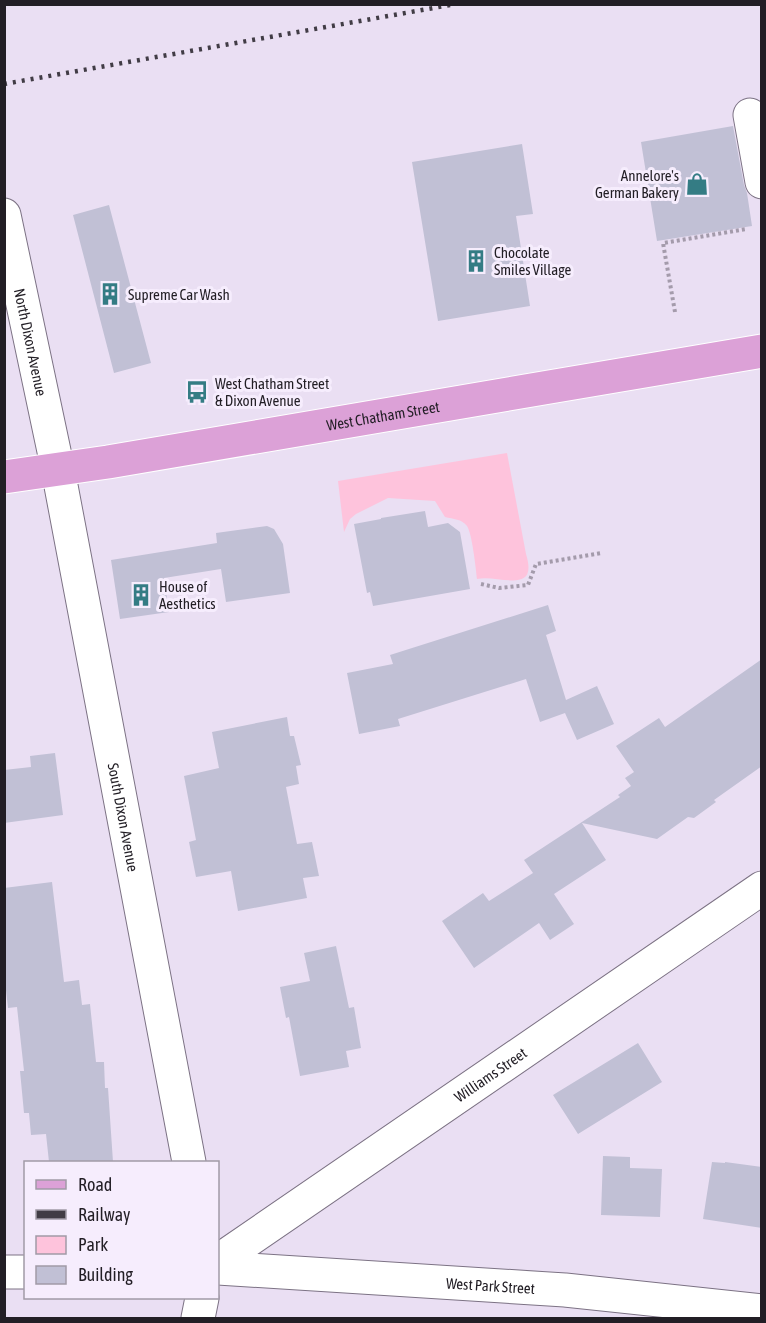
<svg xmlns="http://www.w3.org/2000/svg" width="766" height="1323" font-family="'Asap Condensed',sans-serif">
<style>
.green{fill:#fec3dc}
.building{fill:#c1c0d5}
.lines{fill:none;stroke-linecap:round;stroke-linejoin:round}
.minor-casing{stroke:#7c7284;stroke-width:35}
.major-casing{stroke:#fff;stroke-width:35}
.path{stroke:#a49bab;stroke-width:4;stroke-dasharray:3 3;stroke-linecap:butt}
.minor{stroke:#fff;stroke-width:33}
.major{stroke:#dca1d7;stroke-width:33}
.rail{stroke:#413c45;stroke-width:4.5;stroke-dasharray:3 6;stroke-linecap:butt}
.labels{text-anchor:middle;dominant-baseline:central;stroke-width:6;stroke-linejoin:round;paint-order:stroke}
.poi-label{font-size:15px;fill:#221e25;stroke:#f6edfd;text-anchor:start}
.street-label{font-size:15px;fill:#221e25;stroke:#f6edfd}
</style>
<rect width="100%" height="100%" fill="#eadff3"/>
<path class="green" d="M 507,453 L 526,554 C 539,596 498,574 477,579 C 476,569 472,533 467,526 C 462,519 453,519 445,517 L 435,501 L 388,498 L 356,514 L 350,519 L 344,532 L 338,481 Z"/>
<path class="building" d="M 733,126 L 744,185 L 747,193 L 752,226 L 657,241 L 641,142 Z
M 522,144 L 533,214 L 516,216 L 530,306 L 438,321 L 412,162 Z
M 109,205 L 151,363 L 114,373 L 73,215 Z
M 425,511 L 428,527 L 448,523 L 460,532 L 470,589 L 373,606 L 370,592 L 367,593 L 354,524 L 381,519 L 381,518 Z
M 267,526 L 274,529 L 283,544 L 290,593 L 226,602 L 221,569 L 164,578 L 169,612 L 120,619 L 111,560 L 217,543 L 216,533 Z
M 548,605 L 556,631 L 546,635 L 566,700 L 597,686 L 614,724 L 577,740 L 565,713 L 540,722 L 526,679 L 398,719 L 400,726 L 359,734 L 347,673 L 393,664 L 390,655 Z
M 762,659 L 762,766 L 714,800 L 716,802 L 694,818 L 688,817 L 657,839 L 582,823 L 606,860 L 554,894 L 574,924 L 550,940 L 539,923 L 474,968 L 442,921 L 483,893 L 489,901 L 533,873 L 524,860 L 620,797 L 618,795 L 631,786 L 625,778 L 634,772 L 616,746 L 659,718 L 665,727 Z
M 287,717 L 290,736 L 294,736 L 301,765 L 296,766 L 299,784 L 286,787 L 297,844 L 312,842 L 319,876 L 303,878 L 307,898 L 238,911 L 231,871 L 196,877 L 189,842 L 196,840 L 184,776 L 219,768 L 212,732 Z
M 55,753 L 63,815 L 4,823 L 4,770 L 31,767 L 30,756 Z
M 52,882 L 64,982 L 79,980 L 82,1005 L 90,1004 L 96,1062 L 104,1062 L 105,1088 L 108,1088 L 113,1162 L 49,1162 L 46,1134 L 31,1135 L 29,1113 L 24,1113 L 20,1071 L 24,1071 L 17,1007 L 8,1008 L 4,973 L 4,888 Z
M 336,946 L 349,1008 L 354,1007 L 361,1048 L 346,1051 L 349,1067 L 300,1076 L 289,1017 L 286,1018 L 280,987 L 310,981 L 304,953 Z
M 638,1043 L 662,1082 L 578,1134 L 553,1095 Z
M 603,1156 L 630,1157 L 630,1168 L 662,1169 L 660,1217 L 601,1215 Z
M 712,1162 L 725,1163 L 725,1162 L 762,1167 L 762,1228 L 703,1219 Z"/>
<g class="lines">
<g class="minor-casing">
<g id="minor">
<path d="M 750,115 L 762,182"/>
<path id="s1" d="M 4,215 L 58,470 L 189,1162"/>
<path id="s2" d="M 218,1261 L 762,888"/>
<path id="s3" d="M 218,1268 L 565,1290 L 762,1311"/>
<path d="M 4,1272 L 26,1272"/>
<path d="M 198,1318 L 202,1298"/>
</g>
</g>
<g class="major-casing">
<g id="major">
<path id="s4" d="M 4,477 L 108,462 L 762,351"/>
</g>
</g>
<path class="path" d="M 675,312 L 663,243 L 746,229
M 481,584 L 499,588 L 528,585 L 536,564 L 601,553"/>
<use href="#minor" class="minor"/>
<use href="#major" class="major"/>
<path class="rail" d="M 4,84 L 456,4"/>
</g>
<defs>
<g id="shop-bare" transform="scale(1.8)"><path d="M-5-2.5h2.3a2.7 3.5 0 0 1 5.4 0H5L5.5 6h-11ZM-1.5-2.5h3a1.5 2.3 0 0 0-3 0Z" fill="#347c84" stroke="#f6edfd" stroke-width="2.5" paint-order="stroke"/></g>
<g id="building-bare" transform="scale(1.8)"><path d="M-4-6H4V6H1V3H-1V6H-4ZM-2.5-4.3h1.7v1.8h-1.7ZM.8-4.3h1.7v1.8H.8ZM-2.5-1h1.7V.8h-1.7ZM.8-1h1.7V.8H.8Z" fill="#347c84" stroke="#f6edfd" stroke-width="2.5" paint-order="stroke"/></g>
<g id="bus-bare" transform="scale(1.8)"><path d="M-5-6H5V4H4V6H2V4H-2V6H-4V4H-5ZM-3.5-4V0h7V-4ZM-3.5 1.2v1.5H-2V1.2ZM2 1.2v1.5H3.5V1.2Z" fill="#347c84" stroke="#f6edfd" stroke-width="2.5" paint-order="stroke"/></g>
</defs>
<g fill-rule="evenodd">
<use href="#shop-bare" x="697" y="184"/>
<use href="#building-bare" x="476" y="261"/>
<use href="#building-bare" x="110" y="294"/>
<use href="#bus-bare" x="197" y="392"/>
<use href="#building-bare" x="141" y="595"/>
</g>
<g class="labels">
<g class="poi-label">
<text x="679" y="175" text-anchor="end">Annelore's<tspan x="679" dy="17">German Bakery</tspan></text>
<text x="494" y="252">Chocolate<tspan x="494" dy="17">Smiles Village</tspan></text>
<text x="128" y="294">Supreme Car Wash</text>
<text x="215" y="383">West Chatham Street<tspan x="215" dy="17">&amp; Dixon Avenue</tspan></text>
<text x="159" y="586">House of<tspan x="159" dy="17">Aesthetics</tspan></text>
</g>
<g class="street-label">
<text stroke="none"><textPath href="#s1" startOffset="130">North Dixon Avenue</textPath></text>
<text stroke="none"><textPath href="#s4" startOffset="384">West Chatham Street</textPath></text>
<text stroke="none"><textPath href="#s1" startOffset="614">South Dixon Avenue</textPath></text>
<text stroke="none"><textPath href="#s2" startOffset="330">Williams Street</textPath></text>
<text stroke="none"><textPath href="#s3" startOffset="273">West Park Street</textPath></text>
</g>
</g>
<rect width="766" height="1323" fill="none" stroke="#221e25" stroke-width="12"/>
<rect x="24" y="1161" width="195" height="138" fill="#f6edfd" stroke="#a19aa7" stroke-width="1.5"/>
<rect x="36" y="1180" width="30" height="9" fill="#dca1d7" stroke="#a19aa7" stroke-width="1.5"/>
<text x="78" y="1191" font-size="18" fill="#221e25">Road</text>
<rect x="36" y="1210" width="30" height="9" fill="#413c45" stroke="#a19aa7" stroke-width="1.5"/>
<text x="78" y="1221" font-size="18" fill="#221e25">Railway</text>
<rect x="36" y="1236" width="30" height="18" fill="#fec3dc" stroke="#a19aa7" stroke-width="1.5"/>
<text x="78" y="1251" font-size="18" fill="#221e25">Park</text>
<rect x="36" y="1266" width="30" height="18" fill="#c1c0d5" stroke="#a19aa7" stroke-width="1.5"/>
<text x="78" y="1281" font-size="18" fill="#221e25">Building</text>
</svg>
